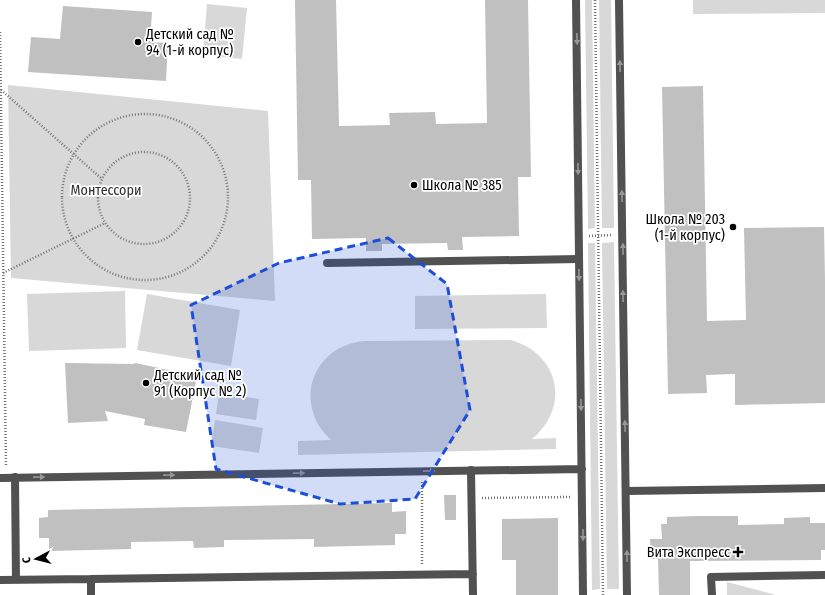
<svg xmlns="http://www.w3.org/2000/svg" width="825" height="595" font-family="'Fira Sans Condensed',sans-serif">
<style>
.green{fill:#d8d8d8}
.building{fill:#c0c0c0}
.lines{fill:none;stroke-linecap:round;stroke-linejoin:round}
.path{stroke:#737373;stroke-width:2.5;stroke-dasharray:1 2;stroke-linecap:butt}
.service{stroke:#515151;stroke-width:8}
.minor{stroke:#515151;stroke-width:8}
.oneway{fill:#979797}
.marked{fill:#1d4ed8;fill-opacity:0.2;stroke:#1d4ed8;stroke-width:3;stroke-dasharray:8 5;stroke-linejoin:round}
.poi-dot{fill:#000;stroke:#fff;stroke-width:1.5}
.labels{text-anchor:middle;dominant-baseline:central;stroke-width:3.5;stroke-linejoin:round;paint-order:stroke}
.poi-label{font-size:14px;fill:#000;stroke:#fff;text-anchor:start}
.park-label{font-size:14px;fill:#2f2f2f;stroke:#fff}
</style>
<rect width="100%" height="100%" fill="#fff"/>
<path class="green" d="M 585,0 L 592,0 L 595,228 L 588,229 Z
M 599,0 L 611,0 L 614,228 L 602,228 Z
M 693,0 L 825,0 L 825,13 L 693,14 Z
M 207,4 L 247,8 L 242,59 L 203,55 Z
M 8,85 L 268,111 L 275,301 L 11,278 Z
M 614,242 L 619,589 L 607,589 L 602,243 Z
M 588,243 L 595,243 L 600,589 L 592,590 Z
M 125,291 L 126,348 L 29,351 L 27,294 Z
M 147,294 L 240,310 L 231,366 L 137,350 Z
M 546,294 L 547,328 L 415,329 L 415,296 Z
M 511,340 C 559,354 571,406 532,439 L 556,438 L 556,449 L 298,455 L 298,441 L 331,440 C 323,432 316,424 313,412 C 302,376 329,343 365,341 Z
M 219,393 L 259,399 L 256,420 L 216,414 Z
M 215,420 L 263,428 L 259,453 L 211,446 Z
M 727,582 L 776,595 L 727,595 Z"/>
<path class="building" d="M 295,0 L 336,0 L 339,126 L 390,125 L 389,113 L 435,112 L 436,124 L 487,123 L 485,0 L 528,0 L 531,177 L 518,177 L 519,236 L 462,237 L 463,250 L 448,250 L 447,243 L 382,244 L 382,251 L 366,251 L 366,238 L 312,239 L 311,180 L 298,180 Z
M 63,6 L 152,12 L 150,42 L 168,43 L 166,81 L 28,72 L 31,37 L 60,39 Z
M 703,86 L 707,321 L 746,320 L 744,228 L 824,227 L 825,280 L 825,403 L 735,405 L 735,374 L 706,375 L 707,393 L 668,394 L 662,87 Z
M 65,363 L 134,364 L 135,363 L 197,376 L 186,432 L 144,425 L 145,419 L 105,411 L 108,421 L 68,423 Z
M 444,495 L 456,495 L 456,520 L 445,520 Z
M 392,503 L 392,512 L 406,511 L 406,534 L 395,534 L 395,545 L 314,547 L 314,539 L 224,540 L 224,547 L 194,548 L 193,541 L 131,542 L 131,549 L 49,551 L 49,538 L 39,538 L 39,518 L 48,517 L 48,510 Z
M 697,516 L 738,516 L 738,525 L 784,524 L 784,518 L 810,517 L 810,523 L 825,523 L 825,550 L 821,550 L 821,560 L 690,561 L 690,595 L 659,595 L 658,559 L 651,559 L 650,539 L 662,539 L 661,524 L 667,524 L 667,517 Z
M 558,518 L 558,595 L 516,595 L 516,560 L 502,560 L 502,519 Z"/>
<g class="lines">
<path class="path" d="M 595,0 L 603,595
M 0,32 L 6,467
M 1,90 L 102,179
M62 197a83 83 0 1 1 166 0a83 83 0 1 1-166 0Z
M98 198a46 46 0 1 1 92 0a46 46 0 1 1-92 0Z
M 589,236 L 612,235
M 3,273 L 105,223
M 422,482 L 422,565
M 482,498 L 570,497"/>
<path class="service" d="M 327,263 L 579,259
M 471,470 L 473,595
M 15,477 L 16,580
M 626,491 L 825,488
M 0,580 L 91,579
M 91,595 L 91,579 L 473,574
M 712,595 L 711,577 L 825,575"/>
<path class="minor" d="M 576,0 L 583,595
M 619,0 L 627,595
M 0,478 L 582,469"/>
</g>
<defs><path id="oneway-solid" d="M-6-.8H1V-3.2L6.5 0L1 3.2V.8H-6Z"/></defs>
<g class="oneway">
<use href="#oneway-solid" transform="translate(577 39) rotate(89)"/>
<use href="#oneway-solid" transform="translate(620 66) rotate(-91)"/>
<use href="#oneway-solid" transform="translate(578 169) rotate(89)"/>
<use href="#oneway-solid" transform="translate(622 196) rotate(-91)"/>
<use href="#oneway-solid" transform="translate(623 249) rotate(-90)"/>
<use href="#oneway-solid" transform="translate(579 275) rotate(89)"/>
<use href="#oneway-solid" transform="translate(623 296) rotate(-91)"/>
<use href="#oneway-solid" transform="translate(581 405) rotate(89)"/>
<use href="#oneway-solid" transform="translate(625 426) rotate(-91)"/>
<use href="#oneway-solid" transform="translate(429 471) rotate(-1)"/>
<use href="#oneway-solid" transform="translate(299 473) rotate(-1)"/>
<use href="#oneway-solid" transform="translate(169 475) rotate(-1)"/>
<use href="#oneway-solid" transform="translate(39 477) rotate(-1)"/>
<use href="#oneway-solid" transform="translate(583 535) rotate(89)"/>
<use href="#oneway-solid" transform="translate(627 556) rotate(-91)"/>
</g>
<path class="marked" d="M 388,238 L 447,284 L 470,410 L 415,499 L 340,504 L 216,469 L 191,305 L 279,263 Z"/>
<g class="poi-dot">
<circle cx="138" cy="42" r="4"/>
<circle cx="414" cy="185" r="4"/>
<circle cx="733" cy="227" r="4"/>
<circle cx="146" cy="383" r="4"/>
<path d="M736 546h4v4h4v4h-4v4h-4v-4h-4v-4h4z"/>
</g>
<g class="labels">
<g class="poi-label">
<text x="146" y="34">Детский сад №<tspan x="146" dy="16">94 (1-й корпус)</tspan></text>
<text x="422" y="185">Школа № 385</text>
<text x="725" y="219" text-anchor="end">Школа № 203<tspan x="725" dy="16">(1-й корпус)</tspan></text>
<text x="154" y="375">Детский сад №<tspan x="154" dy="16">91 (Корпус № 2)</tspan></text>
<text x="730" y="552" text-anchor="end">Вита Экспресс</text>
</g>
<g class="park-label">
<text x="106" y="190">Монтессори</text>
</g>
</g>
<g transform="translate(36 559) rotate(263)" stroke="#ffffff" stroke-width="3" paint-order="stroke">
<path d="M0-3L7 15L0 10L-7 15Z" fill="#000000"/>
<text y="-6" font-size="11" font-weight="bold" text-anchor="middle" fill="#000000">С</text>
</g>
</svg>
